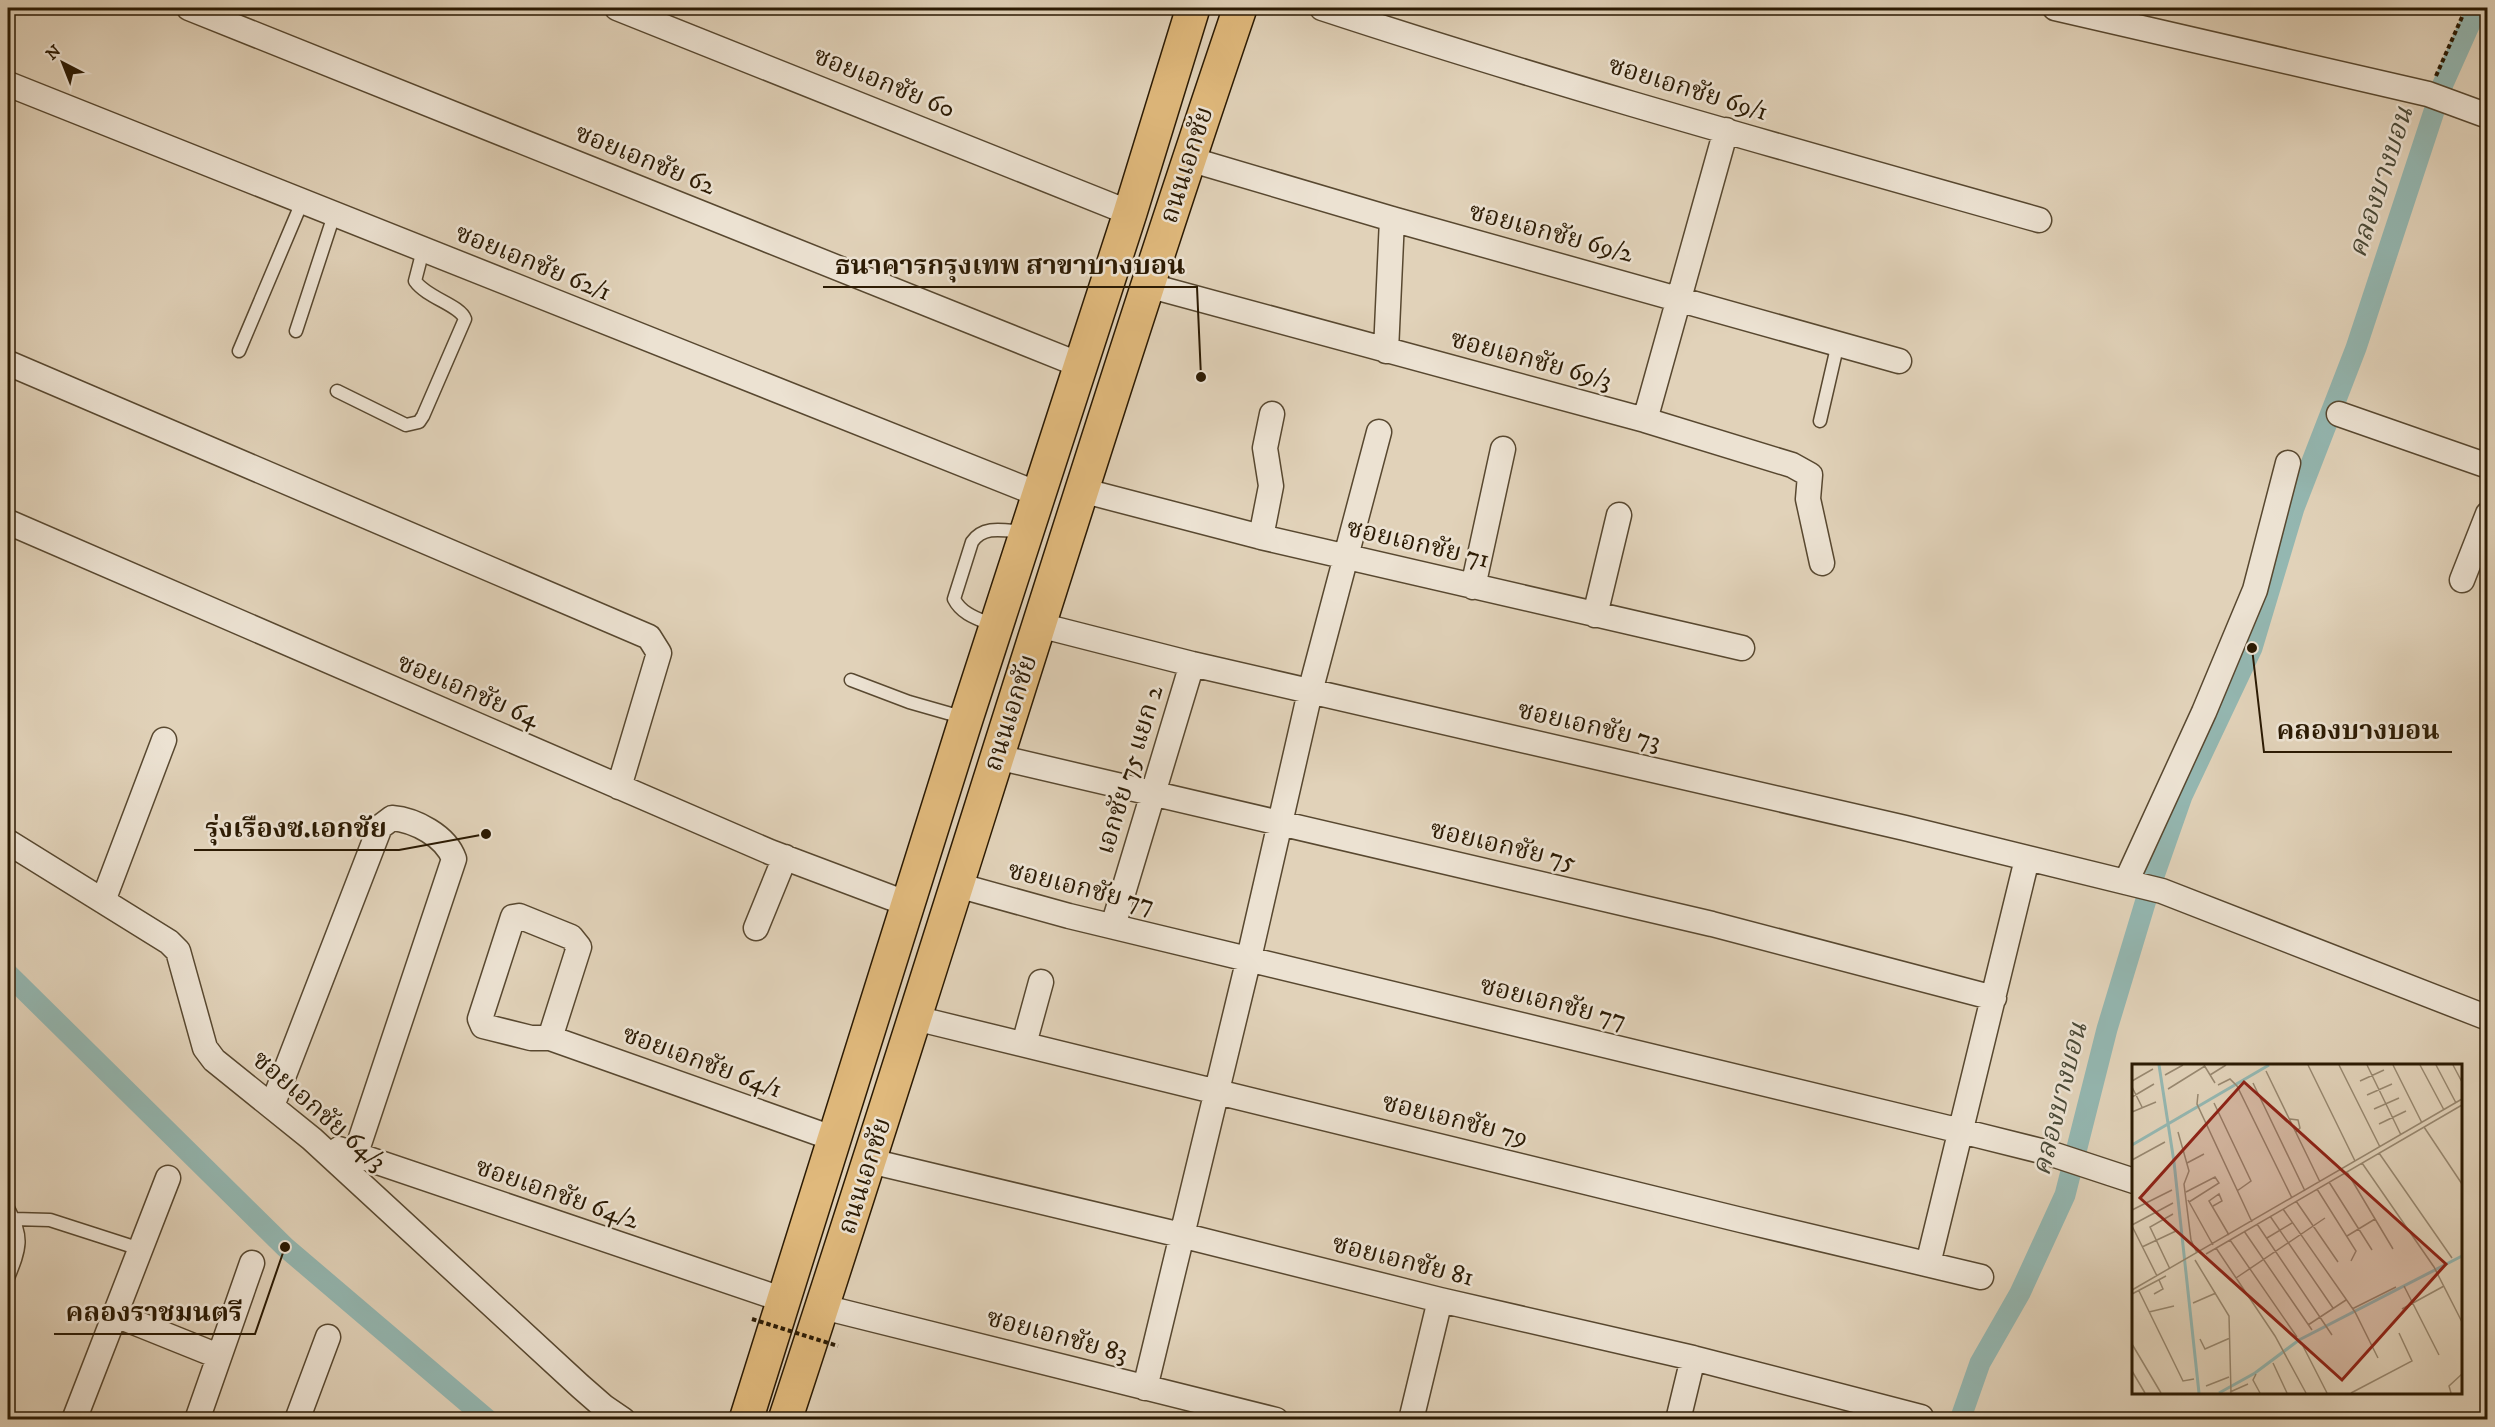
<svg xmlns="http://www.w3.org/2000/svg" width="2495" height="1427" font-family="'IM FELL DW Pica','Noto Serif Thai',serif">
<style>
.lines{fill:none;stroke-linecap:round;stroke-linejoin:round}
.canal{stroke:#94b7b1;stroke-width:21}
.lane-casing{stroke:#584830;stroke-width:15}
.street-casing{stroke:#584830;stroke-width:27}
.primary-casing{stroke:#2b1a03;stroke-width:36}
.path{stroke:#2b1a03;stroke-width:4;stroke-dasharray:4.5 3;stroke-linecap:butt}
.lane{stroke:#ece2d2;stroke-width:12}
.street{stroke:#ece2d2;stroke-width:24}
.primary{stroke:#e0b97c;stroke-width:33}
.path-bridge{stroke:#2b1a03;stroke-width:4;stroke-dasharray:4.5 3;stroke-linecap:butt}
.labels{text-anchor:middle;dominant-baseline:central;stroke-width:5;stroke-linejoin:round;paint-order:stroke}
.street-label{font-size:26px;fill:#2b1a03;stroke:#ece2d2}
.water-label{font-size:27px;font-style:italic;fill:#4a4937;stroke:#ece2d2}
.inset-river{fill:none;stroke:#94b7b1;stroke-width:3}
.inset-road{fill:none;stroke:#988870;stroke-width:1.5}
.view{fill:#8f2418;fill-opacity:0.15;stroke:#8f2418;stroke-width:3}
.inset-edge{fill:none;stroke:#2b1a03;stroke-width:3}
.leader{fill:none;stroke:#2b1a03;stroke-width:2}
.callout-dot{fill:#2b1a03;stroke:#ece2d2;stroke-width:2}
.callout-label{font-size:27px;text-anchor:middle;font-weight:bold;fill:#2b1a03;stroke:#ece2d2;stroke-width:5;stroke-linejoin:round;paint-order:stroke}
</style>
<rect width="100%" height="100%" fill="#e1d2b9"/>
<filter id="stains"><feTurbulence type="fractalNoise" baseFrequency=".00333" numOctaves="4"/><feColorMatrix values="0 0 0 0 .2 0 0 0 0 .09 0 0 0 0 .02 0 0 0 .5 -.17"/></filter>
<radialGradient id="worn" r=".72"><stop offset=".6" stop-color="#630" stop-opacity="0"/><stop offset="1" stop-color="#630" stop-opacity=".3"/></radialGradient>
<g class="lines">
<path class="canal" d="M 8,974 L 285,1247 L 488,1420
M 1960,1420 L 1980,1363 L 2020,1293 L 2065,1195 L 2107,1029 L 2149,890 L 2182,796 L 2252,648 L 2294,508 L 2356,348 L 2443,84 L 2477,8"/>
<g class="lane-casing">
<path id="lane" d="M 296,331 L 334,215
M 239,351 L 302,202
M 337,391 L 406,425 L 419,422 L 423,416 L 465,319 C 460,305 427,298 415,281 L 423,250
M 1820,421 L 1838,343
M 995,626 C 979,619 962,615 954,599 L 972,542 C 984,524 1006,531 1025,532
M 851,680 L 909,702 L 965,718
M 8,1208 C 24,1238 20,1248 8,1278
M 14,1219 L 50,1220 L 140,1249"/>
</g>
<g class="street-casing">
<path id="street" d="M 189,8 L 1080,365
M 617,8 L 1130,213
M 1322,8 C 1559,86 1799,152 2039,220
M 2055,8 L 2428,94 L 2488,116
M 8,84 L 1038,494
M 1189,159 L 1392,219 L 1899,361
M 1147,285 L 1645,420 L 1792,465 L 1810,475 L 1808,499 L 1822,563
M 1386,351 L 1392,219
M 8,363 L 649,637 L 659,653 L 619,787
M 2339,414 L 2488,466
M 1645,420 L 1726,130
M 1081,490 L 1261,537 L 1742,648
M 8,522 L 770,852 L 908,904
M 1261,537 L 1271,486 L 1265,448 L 1272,414
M 2462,580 L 2488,514
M 1473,587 L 1503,449
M 1595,615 L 1619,515
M 1039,625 L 1192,664 L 1905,828 L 2162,891 L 2488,1018
M 997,757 L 1712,924 L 1994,998
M 8,842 L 169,942 L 178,951 L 205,1048 L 214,1060 L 312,1139 L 580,1386 L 604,1407 L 623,1420
M 2126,882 L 2204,712 L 2255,590 L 2288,463
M 957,885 L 1069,916 L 1961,1131 L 2049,1153 L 2134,1181
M 103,901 L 164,740
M 1113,926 L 1192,664
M 756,928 L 785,857
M 915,1018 L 1741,1220 L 1981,1277
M 550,1038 L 579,947 L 571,937 L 519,916 L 513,917 L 480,1019 L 483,1026 L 531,1038 L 550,1038 L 835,1139
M 1024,1044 L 1041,982
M 272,1106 L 380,827 L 392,818 C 415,820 446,836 454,859 L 355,1156
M 339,1149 L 784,1300
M 870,1161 L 1181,1235 L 1440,1300 L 1693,1358 L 1921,1417
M 1928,1264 L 2027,859
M 823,1307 L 1276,1420
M 116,1315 L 218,1356
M 1145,1388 L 1249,958 L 1310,692 L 1379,432
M 74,1420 L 168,1178
M 197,1420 L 252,1263
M 297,1420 L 328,1337
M 1411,1420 L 1440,1300
M 1678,1420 L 1693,1358"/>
</g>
<g class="primary-casing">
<path id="primary" d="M 746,1420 L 966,719 L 1130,213 L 1193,8
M 785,1420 C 940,950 1081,476 1240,8"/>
</g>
<path class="path" d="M 2436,76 L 2466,8"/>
<use href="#lane" class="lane"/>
<use href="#street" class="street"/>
<use href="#primary" class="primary"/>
<path class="path-bridge" d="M 752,1319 L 838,1346"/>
</g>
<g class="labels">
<g class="street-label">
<text transform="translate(884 83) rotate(22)">ซอยเอกชัย 60</text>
<text transform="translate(1688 89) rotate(17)">ซอยเอกชัย 69/1</text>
<text transform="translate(645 160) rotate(22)">ซอยเอกชัย 62</text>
<text transform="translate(1187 165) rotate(-72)">ถนนเอกชัย</text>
<text transform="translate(1551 233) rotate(15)">ซอยเอกชัย 69/2</text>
<text transform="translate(533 263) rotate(22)">ซอยเอกชัย 62/1</text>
<text transform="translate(1531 360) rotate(15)">ซอยเอกชัย 69/3</text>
<text transform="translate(1418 544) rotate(13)">ซอยเอกชัย 71</text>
<text transform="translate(468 691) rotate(23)">ซอยเอกชัย 64</text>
<text transform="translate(1011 713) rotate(-72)">ถนนเอกชัย</text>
<text transform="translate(1589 726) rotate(13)">ซอยเอกชัย 73</text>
<text transform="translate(1130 770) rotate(-73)">เอกชัย 75 แยก 2</text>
<text transform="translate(1503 846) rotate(13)">ซอยเอกชัย 75</text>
<text transform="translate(1081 888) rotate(14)">ซอยเอกชัย 77</text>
<text transform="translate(1553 1003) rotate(14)">ซอยเอกชัย 77</text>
<text transform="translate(702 1062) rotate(20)">ซอยเอกชัย 64/1</text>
<text transform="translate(319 1111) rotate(41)">ซอยเอกชัย 64/3</text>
<text transform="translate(1455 1120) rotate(14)">ซอยเอกชัย 79</text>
<text transform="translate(865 1176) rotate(-72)">ถนนเอกชัย</text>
<text transform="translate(557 1194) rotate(19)">ซอยเอกชัย 64/2</text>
<text transform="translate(1403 1261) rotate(14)">ซอยเอกชัย 81</text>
<text transform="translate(1057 1336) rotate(15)">ซอยเอกชัย 83</text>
</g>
<g class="water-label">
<text transform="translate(2381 182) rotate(-72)">คลองบางบอน</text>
<text transform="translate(2060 1099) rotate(-76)">คลองบางบอน</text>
</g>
</g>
<g transform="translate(2132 1064)">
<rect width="330" height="330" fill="#e1d2b9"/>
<path class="inset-river" d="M 27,1 L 42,98 L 67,329M 0,81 L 137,1M 87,329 L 123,309 L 167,276 L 330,192"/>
<path class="inset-road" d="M 72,1 L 83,19M 176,1 L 223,97M 207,1 L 248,83M 235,1 L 269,71M 261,1 L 290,59M 288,1 L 312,46M 304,1 L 324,39M 321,1 L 330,18M 134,7 L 188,118M 33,11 L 51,1M 78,11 L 94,1M 0,17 L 21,5M 228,17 L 252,6M 121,19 L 173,127M 86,21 L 98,15 L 105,22 L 160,134M 0,23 L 10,43M 36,25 L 73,2M 66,30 L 65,40 L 120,158M 235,31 L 260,20M 0,33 L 22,20M 82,39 L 119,117 L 105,127M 242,45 L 267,34M 0,48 L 24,38M 158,55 L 166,56 L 168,64 L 164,68M 247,60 L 274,47M 292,63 L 330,120M 46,68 L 57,107 L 52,120 L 59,176 L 65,189M 247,89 L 320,194M 0,96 L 33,78M 55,99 L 72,90M 230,99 L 302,203 L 330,258M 215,108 L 261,185M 197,118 L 240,186M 185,125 L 224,187 L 219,197M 54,128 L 83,113 L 87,119 L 57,138M 56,136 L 81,181M 164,137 L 206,198M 81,142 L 90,137 L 87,130 L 77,137 L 97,171M 151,145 L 223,248 L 246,294M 0,146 L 40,126M 138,152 L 201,244M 125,160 L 200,271M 0,161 L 41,139M 0,162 L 25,212M 112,167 L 180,266M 215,172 L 243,155M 135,174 L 160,159M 98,176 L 165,273M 10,183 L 44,167M 84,184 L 143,272 L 174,329M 74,190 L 330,41M 63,196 L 97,252 L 99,329M 38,205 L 18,163 L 41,150M 104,214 L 193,154M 272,222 L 307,291M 0,226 L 330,35M 7,227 L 51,317 L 62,315M 0,230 L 34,212M 22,230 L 31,225 L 27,216M 61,239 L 84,229M 220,245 L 264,223M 270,245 L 312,222M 17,248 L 42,242M 176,261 L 214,236M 68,275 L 73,285 L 98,274M 0,280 L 29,329M 171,282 L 195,329M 141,299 L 155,329M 0,307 L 13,329M 124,310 L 121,316 L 128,329M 74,322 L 97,313M 98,328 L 116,320M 219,329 L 280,297 L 267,269M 319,329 L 317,322 L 330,310"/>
<path class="view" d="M 112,18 L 314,200 L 210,316 L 8,134 Z"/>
<rect width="330" height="330" class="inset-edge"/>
</g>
<path class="leader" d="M1201 377L1197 287H823M2252 648L2264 752H2452M486 834L399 850H194M285 1247L255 1334H54"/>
<g class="callout-dot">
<circle cx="1201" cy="377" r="6"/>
<circle cx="2252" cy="648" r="6"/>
<circle cx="486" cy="834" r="6"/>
<circle cx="285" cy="1247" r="6"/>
</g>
<g class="callout-label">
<text x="1010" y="274">ธนาคารกรุงเทพ สาขาบางบอน</text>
<text x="2358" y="739">คลองบางบอน</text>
<text x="296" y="837">รุ่งเรืองซ.เอกชัย</text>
<text x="154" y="1321">คลองราชมนตรี</text>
</g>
<rect width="2495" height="1427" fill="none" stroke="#e1d2b9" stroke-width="30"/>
<rect x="9" y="9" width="2477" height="1409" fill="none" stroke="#2b1a03" stroke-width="3"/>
<rect x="15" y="15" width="2465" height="1397" fill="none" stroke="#2b1a03" stroke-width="1.5"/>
<g transform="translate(63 63) rotate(318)" stroke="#ece2d2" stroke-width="4.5" paint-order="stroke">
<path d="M0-4.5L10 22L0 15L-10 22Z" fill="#2b1a03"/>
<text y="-9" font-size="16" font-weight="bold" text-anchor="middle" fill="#2b1a03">N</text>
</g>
<rect width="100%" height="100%" filter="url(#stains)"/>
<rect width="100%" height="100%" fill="url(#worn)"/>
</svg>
